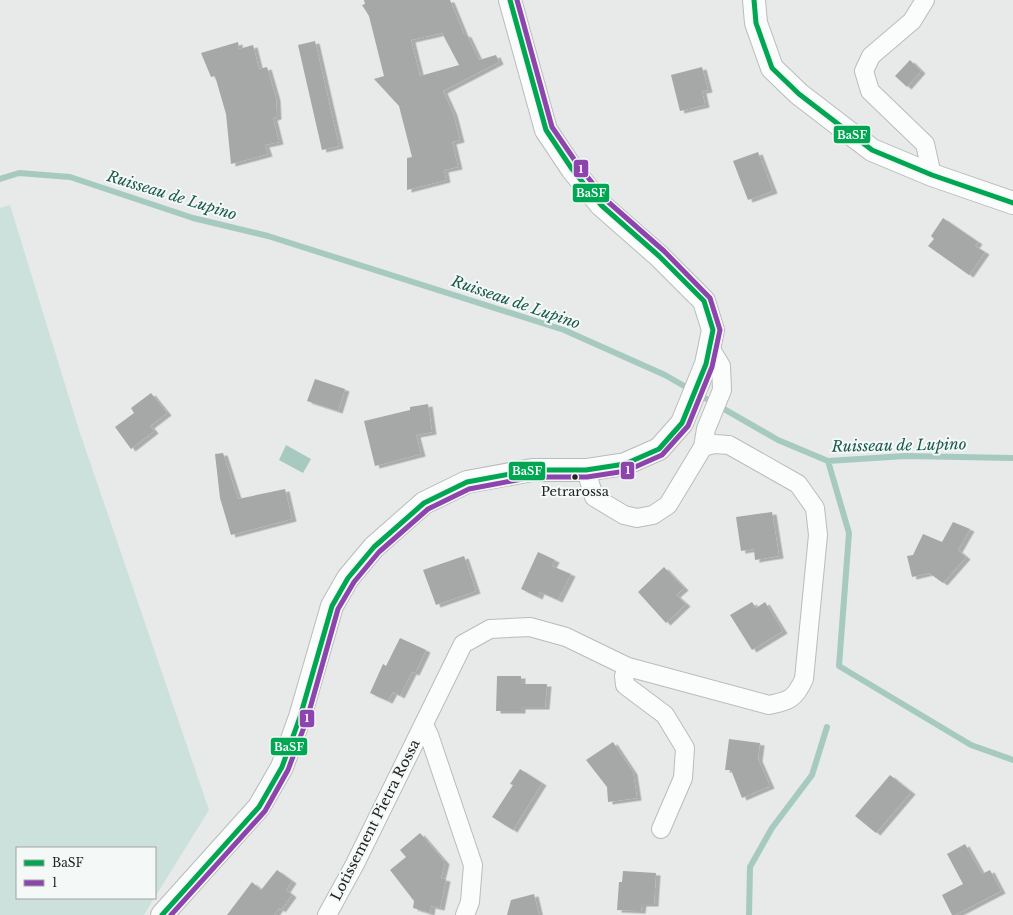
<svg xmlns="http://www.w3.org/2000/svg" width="1013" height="915" font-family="'Libre Baskerville',serif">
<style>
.green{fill:#cce1db}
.water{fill:#a7cac0}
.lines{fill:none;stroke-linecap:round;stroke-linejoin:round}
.stream{stroke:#a7cac0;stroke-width:6}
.building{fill:#a6a8a7;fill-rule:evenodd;filter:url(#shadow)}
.street-casing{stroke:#b9bcbb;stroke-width:20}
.secondary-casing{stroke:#b9bcbb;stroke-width:24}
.street{stroke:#fbfcfc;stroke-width:18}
.secondary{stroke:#fbfcfc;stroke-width:22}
.bus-1-casing{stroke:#f4f8f7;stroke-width:8}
.bus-2-casing{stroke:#f4f8f7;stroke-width:8}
.bus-1{stroke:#00a651;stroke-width:5}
.bus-2{stroke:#8e44ad;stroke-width:5}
.bus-dot{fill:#222423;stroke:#f4f8f7;stroke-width:1.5}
.labels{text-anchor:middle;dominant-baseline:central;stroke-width:4;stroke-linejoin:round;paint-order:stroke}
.bus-label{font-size:13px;fill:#222423;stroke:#f4f8f7}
.street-label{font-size:14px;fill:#222423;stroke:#f4f8f7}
.water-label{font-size:15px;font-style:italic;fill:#18594c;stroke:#f4f8f7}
.line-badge{stroke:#f4f8f7;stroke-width:1.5}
.badge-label{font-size:11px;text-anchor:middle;font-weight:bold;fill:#fff}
</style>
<defs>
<filter id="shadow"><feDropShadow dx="4.5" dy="2.5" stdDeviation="0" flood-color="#0004"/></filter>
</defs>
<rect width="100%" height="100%" fill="#e7eae9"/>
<path class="green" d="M 10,205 L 79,430 L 209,810 L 155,897 L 155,848 L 17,848 L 17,898 L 154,898 L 144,915 L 0,915 L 0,208 Z"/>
<path class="water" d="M 286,445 L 311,459 L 303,473 L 279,460 Z"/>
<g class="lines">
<path class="stream" d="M 0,179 L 19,173 L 70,177 L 193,218 L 268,236 L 564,330 L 665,375 L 778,440 L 828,461 L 905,456 L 1013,458
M 828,461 L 849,533 L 839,666 L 971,745 L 1013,760
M 749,915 L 750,867 L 772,828 L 812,775 L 827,727"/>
</g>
<path class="building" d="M 364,0 L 450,0 L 464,34 L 467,35 L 479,60 L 496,55 L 499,62 L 443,91 L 453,113 L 460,140 L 452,142 L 458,167 L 444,170 L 446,180 L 407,190 L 407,158 L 412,157 L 399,106 L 374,79 L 384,76 L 369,16 L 362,5 L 365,4 ZM 442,33 L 459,65 L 420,76 L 411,40 Z
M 315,41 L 339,146 L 322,150 L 298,45 Z
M 238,42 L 239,49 L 253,45 L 259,69 L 267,67 L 276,98 L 277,117 L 273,118 L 279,142 L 265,145 L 268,154 L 231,164 L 226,114 L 215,76 L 211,77 L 201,53 Z
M 910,60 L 921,71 L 907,87 L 895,76 Z
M 702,67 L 708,90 L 702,91 L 705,105 L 680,111 L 671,75 Z
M 758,152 L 773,191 L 748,200 L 733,161 Z
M 943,218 L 978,242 L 975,246 L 985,252 L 969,275 L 928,246 L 934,239 L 931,236 Z
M 315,379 L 345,389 L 338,411 L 307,401 Z
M 151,393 L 167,413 L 150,426 L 154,431 L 131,449 L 115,427 L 134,413 L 131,408 Z
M 428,404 L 432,432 L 416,435 L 421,454 L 375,466 L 364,421 L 410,410 L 410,407 Z
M 223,453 L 238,499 L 285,489 L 292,519 L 231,535 L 220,498 L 215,454 Z
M 772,512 L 779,556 L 755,560 L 754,549 L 741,551 L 736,517 Z
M 953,522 L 970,529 L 958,550 L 966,557 L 943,583 L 929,573 L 912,577 L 907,556 L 913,555 L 923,534 L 942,542 Z
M 538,552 L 555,560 L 552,566 L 571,574 L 558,600 L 540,592 L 538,597 L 521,589 Z
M 464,556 L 476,591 L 436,605 L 423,570 Z
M 664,567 L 684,588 L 676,595 L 686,604 L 666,623 L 638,592 Z
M 752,602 L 756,608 L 765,602 L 783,631 L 752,650 L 730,615 Z
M 400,638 L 426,650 L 415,673 L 412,672 L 400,696 L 393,692 L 388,701 L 370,693 L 383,664 L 386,666 Z
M 497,676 L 521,676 L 521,684 L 547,684 L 545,707 L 521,707 L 521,711 L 496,711 Z
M 729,739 L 760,743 L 758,759 L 770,786 L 742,798 L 731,770 L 725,770 Z
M 613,742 L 633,772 L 637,798 L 608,802 L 607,787 L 586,760 Z
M 520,769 L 542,783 L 513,830 L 492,817 L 513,785 L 510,784 Z
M 890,775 L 911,792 L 876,833 L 855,816 Z
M 420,833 L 445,862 L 441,878 L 446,879 L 440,908 L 431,906 L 430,913 L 413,908 L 414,901 L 390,870 L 406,857 L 400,850 Z
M 965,844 L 982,874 L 990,870 L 1001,891 L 955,915 L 952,915 L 942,895 L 963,884 L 947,854 Z
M 277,870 L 292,881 L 286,890 L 292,895 L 281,910 L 279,908 L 274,915 L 227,915 L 252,882 L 261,890 Z
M 623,871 L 656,873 L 654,904 L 642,904 L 641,911 L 617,910 L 619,882 L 622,882 Z
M 534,894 L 539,915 L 507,915 L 511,900 Z"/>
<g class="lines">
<g class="street-casing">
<path id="street" d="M 925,0 L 912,21 L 871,56 L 864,71 L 870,91 L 925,144 L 932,175
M 703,447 L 706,429 L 722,390 L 721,366 L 710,348
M 628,667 L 624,676 L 625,685 L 665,715 L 685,748 L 683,778 L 661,829
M 424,725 L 429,735 L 473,865 L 470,902 L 465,915
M 327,915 L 355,864 L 463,644 L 490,629 L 530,627 L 566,637 L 628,667 L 769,705 C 789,701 795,699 804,679 L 818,535 L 815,508 L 798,484 L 729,445 L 714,444 L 703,447 L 668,505 L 653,515 L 637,518 L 624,515 L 594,497 L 586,470"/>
</g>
<g class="secondary-casing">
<path id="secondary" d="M 754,0 L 756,23 L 772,68 L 799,94 L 872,150 L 932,175 L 1013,203
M 162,915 L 259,807 L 282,767 L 300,717 L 332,606 L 348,578 L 374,547 L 424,503 L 467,482 L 532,470 L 586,470 L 625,464 L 659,449 L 682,423 L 706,364 L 713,330 L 704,301 L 659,256 L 601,205 L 572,169 L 546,130 L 510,0"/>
</g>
<use href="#street" class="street"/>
<use href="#secondary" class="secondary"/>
<g class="bus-1-casing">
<path id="bus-1" d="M 754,0 L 756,23 L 772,68 L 799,94 L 872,150 L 932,175 L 1013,203
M 162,915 L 259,807 L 282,767 L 300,717 L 332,606 L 348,578 L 374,547 L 424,503 L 467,482 L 532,470 L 586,470 L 625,464 L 659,449 L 682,423 L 706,364 L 713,330 L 704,301 L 659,256 L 601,205 L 572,169 L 546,130 L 510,0"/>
</g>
<g class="bus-2-casing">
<path id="bus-2" d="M 171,915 L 265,811 L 288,770 L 307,719 L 338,609 L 354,582 L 379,552 L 428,509 L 469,489 L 533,477 L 587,477 L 626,471 L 662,455 L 688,426 L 712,367 L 720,330 L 710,298 L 664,251 L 606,200 L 578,165 L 552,127 L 517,0"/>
</g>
<use href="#bus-1" class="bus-1"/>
<use href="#bus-2" class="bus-2"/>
</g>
<circle class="bus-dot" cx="575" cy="477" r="3.5"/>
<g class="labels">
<g class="bus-label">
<text x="575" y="491">Petrarossa</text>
</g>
<g class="street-label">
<text transform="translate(375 820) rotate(-63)">Lotissement Pietra Rossa</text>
</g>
<g class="water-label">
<text transform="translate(172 195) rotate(17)">Ruisseau de Lupino</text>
<text transform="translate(516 302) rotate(19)">Ruisseau de Lupino</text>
<text transform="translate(899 445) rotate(-1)">Ruisseau de Lupino</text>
</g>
</g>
<g class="line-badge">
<rect x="833" y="125" width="38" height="19" rx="4" fill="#00a651"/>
<rect x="573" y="159" width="16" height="19" rx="4" fill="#8e44ad"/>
<rect x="572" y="183" width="38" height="20" rx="4" fill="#00a651"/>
<rect x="620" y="461" width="15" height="19" rx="4" fill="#8e44ad"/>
<rect x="508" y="461" width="38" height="20" rx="4" fill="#00a651"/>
<rect x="299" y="709" width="16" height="19" rx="4" fill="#8e44ad"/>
<rect x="270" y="737" width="38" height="19" rx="4" fill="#00a651"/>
</g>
<g class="badge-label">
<text x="852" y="139">BaSF</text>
<text x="581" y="173">1</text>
<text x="591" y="197">BaSF</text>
<text x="628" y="474">1</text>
<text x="527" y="475">BaSF</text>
<text x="307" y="722">1</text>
<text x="289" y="751">BaSF</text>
</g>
<rect x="16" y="847" width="140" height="52" fill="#f4f8f7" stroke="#a0a3a2"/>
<rect x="24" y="860" width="20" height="6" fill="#00a651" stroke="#a0a3a2"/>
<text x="52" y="867" font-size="12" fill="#222423">BaSF</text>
<rect x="24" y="880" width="20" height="6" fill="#8e44ad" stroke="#a0a3a2"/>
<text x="52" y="887" font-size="12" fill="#222423">1</text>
</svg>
